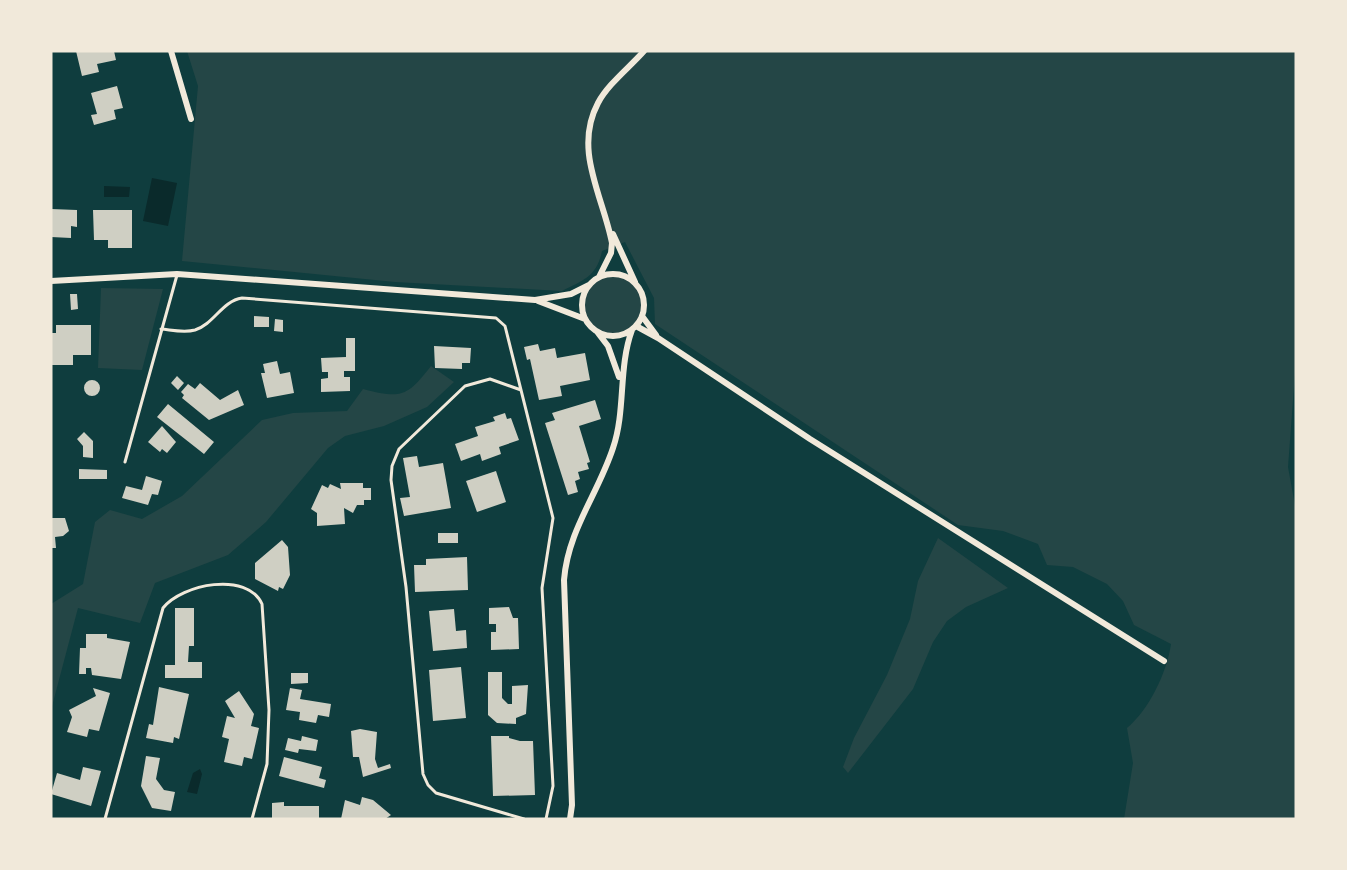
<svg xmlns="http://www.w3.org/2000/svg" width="1347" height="870" font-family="'IBM Plex Serif',serif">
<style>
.green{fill:#244646}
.water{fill:#0a2a2b}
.building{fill:#cfcfc3}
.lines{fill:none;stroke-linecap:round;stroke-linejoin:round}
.service{stroke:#f1e9da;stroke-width:3}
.minor{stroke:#f1e9da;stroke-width:6}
</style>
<rect width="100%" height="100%" fill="#0f3d3e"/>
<path class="green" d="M 187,51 L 1296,51 L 1296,360 L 1288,467 L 1296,511 L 1296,819 L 1124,819 L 1133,763 L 1127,728 C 1149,710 1167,672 1171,644 L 1134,625 L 1123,601 L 1107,584 L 1073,567 L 1047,565 L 1038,544 L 1003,531 L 958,525 L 655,324 L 654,298 L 625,242 L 602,251 C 597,276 584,280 562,291 L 395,282 L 182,261 L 198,86 Z
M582 305a31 31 0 1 1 62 0a31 31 0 1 1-62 0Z
M 101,288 L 163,289 L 142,370 L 98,368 Z
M 431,366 L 454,382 L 427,407 L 384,426 L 345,436 L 328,448 L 266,522 L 228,555 L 155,583 L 140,623 L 78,608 L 51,710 L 51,604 L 83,584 L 95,522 L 110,510 L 142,519 L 182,496 L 262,420 L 293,413 L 347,411 L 363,389 C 401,399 407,397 431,366 Z
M 938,538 L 1008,588 L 966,607 L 947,621 L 933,642 L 913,689 L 848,773 L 843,767 L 854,738 L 887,675 L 910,619 L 918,581 Z"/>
<path class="water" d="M 152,178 L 177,183 L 168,226 L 143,221 Z
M 104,186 L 130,187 L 129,197 L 104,197 Z
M 200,769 L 202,774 L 197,794 L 187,792 L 193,773 Z"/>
<path class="building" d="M 76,51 L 114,51 L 116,60 L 97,64 L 99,72 L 82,76 Z
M 117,86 L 123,108 L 114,110 L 116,119 L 94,125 L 91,115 L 97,114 L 91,93 Z
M 51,209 L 77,210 L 77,227 L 71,226 L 71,238 L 51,237 Z
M 93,210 L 132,210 L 132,248 L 108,248 L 108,240 L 94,240 Z
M 70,294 L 77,294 L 78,309 L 71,310 Z
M 254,316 L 269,317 L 269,327 L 254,327 Z
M 275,319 L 283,320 L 283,332 L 274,331 Z
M 56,325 L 91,325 L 91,355 L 73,355 L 73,365 L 51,365 L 51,333 L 56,333 Z
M 346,338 L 355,338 L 355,371 L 344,371 L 344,377 L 350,377 L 350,391 L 321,392 L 321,379 L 328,378 L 328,372 L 322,372 L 321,358 L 346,357 Z
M 538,344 L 540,351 L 555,348 L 557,358 L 585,353 L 590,380 L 560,386 L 562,396 L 539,400 L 530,359 L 527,360 L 524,347 Z
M 434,346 L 471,348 L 470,363 L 462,363 L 462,369 L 435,368 Z
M 277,361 L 280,374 L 290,372 L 294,393 L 267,398 L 261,373 L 265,373 L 263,364 Z
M 177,376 L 184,383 L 178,390 L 171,383 Z
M84 388a8 8 0 1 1 16 0a8 8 0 1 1-16 0Z
M 200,383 L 220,400 L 238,390 L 244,405 L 209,420 L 182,398 L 184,395 L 181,392 L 188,384 L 195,389 Z
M 595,400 L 601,419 L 579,426 L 590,462 L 587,463 L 589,469 L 578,472 L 580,479 L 575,481 L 578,492 L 568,495 L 545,423 L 555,420 L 552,413 Z
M 168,404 L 214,442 L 204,454 L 157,417 Z
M 505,413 L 507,419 L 511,418 L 519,440 L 499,447 L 501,454 L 482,461 L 480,454 L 461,461 L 455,444 L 478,436 L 475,427 L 495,421 L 493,417 Z
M 162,426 L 176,442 L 167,453 L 162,449 L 160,452 L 148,442 Z
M 84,432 L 93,441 L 93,458 L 83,457 L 83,446 L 77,439 Z
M 417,456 L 419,467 L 443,463 L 451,508 L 404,516 L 400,498 L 410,497 L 403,458 Z
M 79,469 L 107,470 L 107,479 L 79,479 Z
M 496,471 L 506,502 L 477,512 L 466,481 Z
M 146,476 L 162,481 L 158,495 L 152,494 L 148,505 L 122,498 L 126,486 L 142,490 Z
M 340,483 L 363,483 L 363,488 L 371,488 L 371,500 L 364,500 L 364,505 L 357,505 L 353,513 L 344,508 L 345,524 L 317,526 L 317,513 L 311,509 L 322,485 L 328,488 L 330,484 L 341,489 Z
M 51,518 L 65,518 L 69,531 L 63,536 L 55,537 L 56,548 L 51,548 Z
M 438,533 L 458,533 L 458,543 L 438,543 Z
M 282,540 L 288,547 L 290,575 L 283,589 L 279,587 L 278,591 L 255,579 L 255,563 Z
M 467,557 L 468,590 L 415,592 L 414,565 L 426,565 L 426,559 Z
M 509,607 L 513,618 L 518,618 L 519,649 L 491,650 L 491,632 L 496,632 L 496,624 L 489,624 L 489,608 Z
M 175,608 L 194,608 L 194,646 L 189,646 L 188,662 L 202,662 L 202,678 L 165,678 L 165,665 L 175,665 Z
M 454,609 L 456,631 L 466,630 L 467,648 L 433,651 L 429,611 Z
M 86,634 L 107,634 L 107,638 L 130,642 L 121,679 L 92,675 L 91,668 L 86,668 L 86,674 L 79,674 L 80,648 L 86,648 Z
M 461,667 L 466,718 L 433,721 L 429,670 Z
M 488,672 L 502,672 L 502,698 L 508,704 L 512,704 L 512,686 L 528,685 L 526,714 L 516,718 L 516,724 L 497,723 L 488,715 Z
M 291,673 L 308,673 L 308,683 L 291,684 Z
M 159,687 L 189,694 L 179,739 L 174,737 L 173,743 L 146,738 L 149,724 L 153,725 Z
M 93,688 L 110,693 L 99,731 L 89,729 L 87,737 L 67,732 L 72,717 L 69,710 L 96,696 Z
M 290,688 L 302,690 L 300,699 L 331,704 L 329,717 L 318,715 L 316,723 L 299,720 L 300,712 L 286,710 Z
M 239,691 L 254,714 L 251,726 L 259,728 L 252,759 L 244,757 L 242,766 L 224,762 L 229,739 L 222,737 L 227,716 L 235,718 L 225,701 Z
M 360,729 L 377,732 L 375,759 L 378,768 L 390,764 L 391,768 L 363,777 L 359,757 L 353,757 L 351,731 Z
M 302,736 L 318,740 L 316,751 L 299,749 L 298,753 L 285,750 L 288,738 L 301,741 Z
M 491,736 L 509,736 L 509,738 L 520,741 L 533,741 L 535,795 L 493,796 Z
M 146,756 L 160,758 L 156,779 L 164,790 L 175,792 L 171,811 L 152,808 L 141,786 Z
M 284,757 L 322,767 L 319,778 L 326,780 L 324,788 L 279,776 Z
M 83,767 L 101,771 L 91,806 L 51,794 L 57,773 L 80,780 Z
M 362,797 L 373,800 L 391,815 L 385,819 L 341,819 L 345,800 L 360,805 Z
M 284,802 L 284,806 L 319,806 L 319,819 L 272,819 L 272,803 Z"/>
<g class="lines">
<path class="service" d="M 161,329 C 172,330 184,333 195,330 C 214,324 222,301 242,298 L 496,318 L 505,326 L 553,518 L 542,588 L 553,786 L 546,819
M 521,390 L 490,379 L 465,386 L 399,449 L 392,466 L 391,480 L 406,587 L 423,774 L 428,785 L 436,793 L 524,819
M 125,462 L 177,275
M 105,819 L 163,608 C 182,584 247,571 262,604 L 269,710 L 267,764 L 252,819"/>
<path class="minor" d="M 171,51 L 191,119
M 613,234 L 635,282
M582 305a31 31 0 1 1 62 0a31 31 0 1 1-62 0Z
M 599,277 L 611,253 L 612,243 C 603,196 573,150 598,103 C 608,84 630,67 644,51
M 51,281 L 177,274 L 535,300 L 571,294 L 589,285
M 538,301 L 585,319
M 642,316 L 656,335
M 636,326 L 658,338 L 810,439 L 1164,661
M 598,333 L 608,346 L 619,377
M 570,819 L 572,805 L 564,580 C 568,530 598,494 613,448 C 626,410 618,368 632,330"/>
</g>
<rect width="1347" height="870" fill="none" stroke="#f1e9da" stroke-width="105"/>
</svg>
